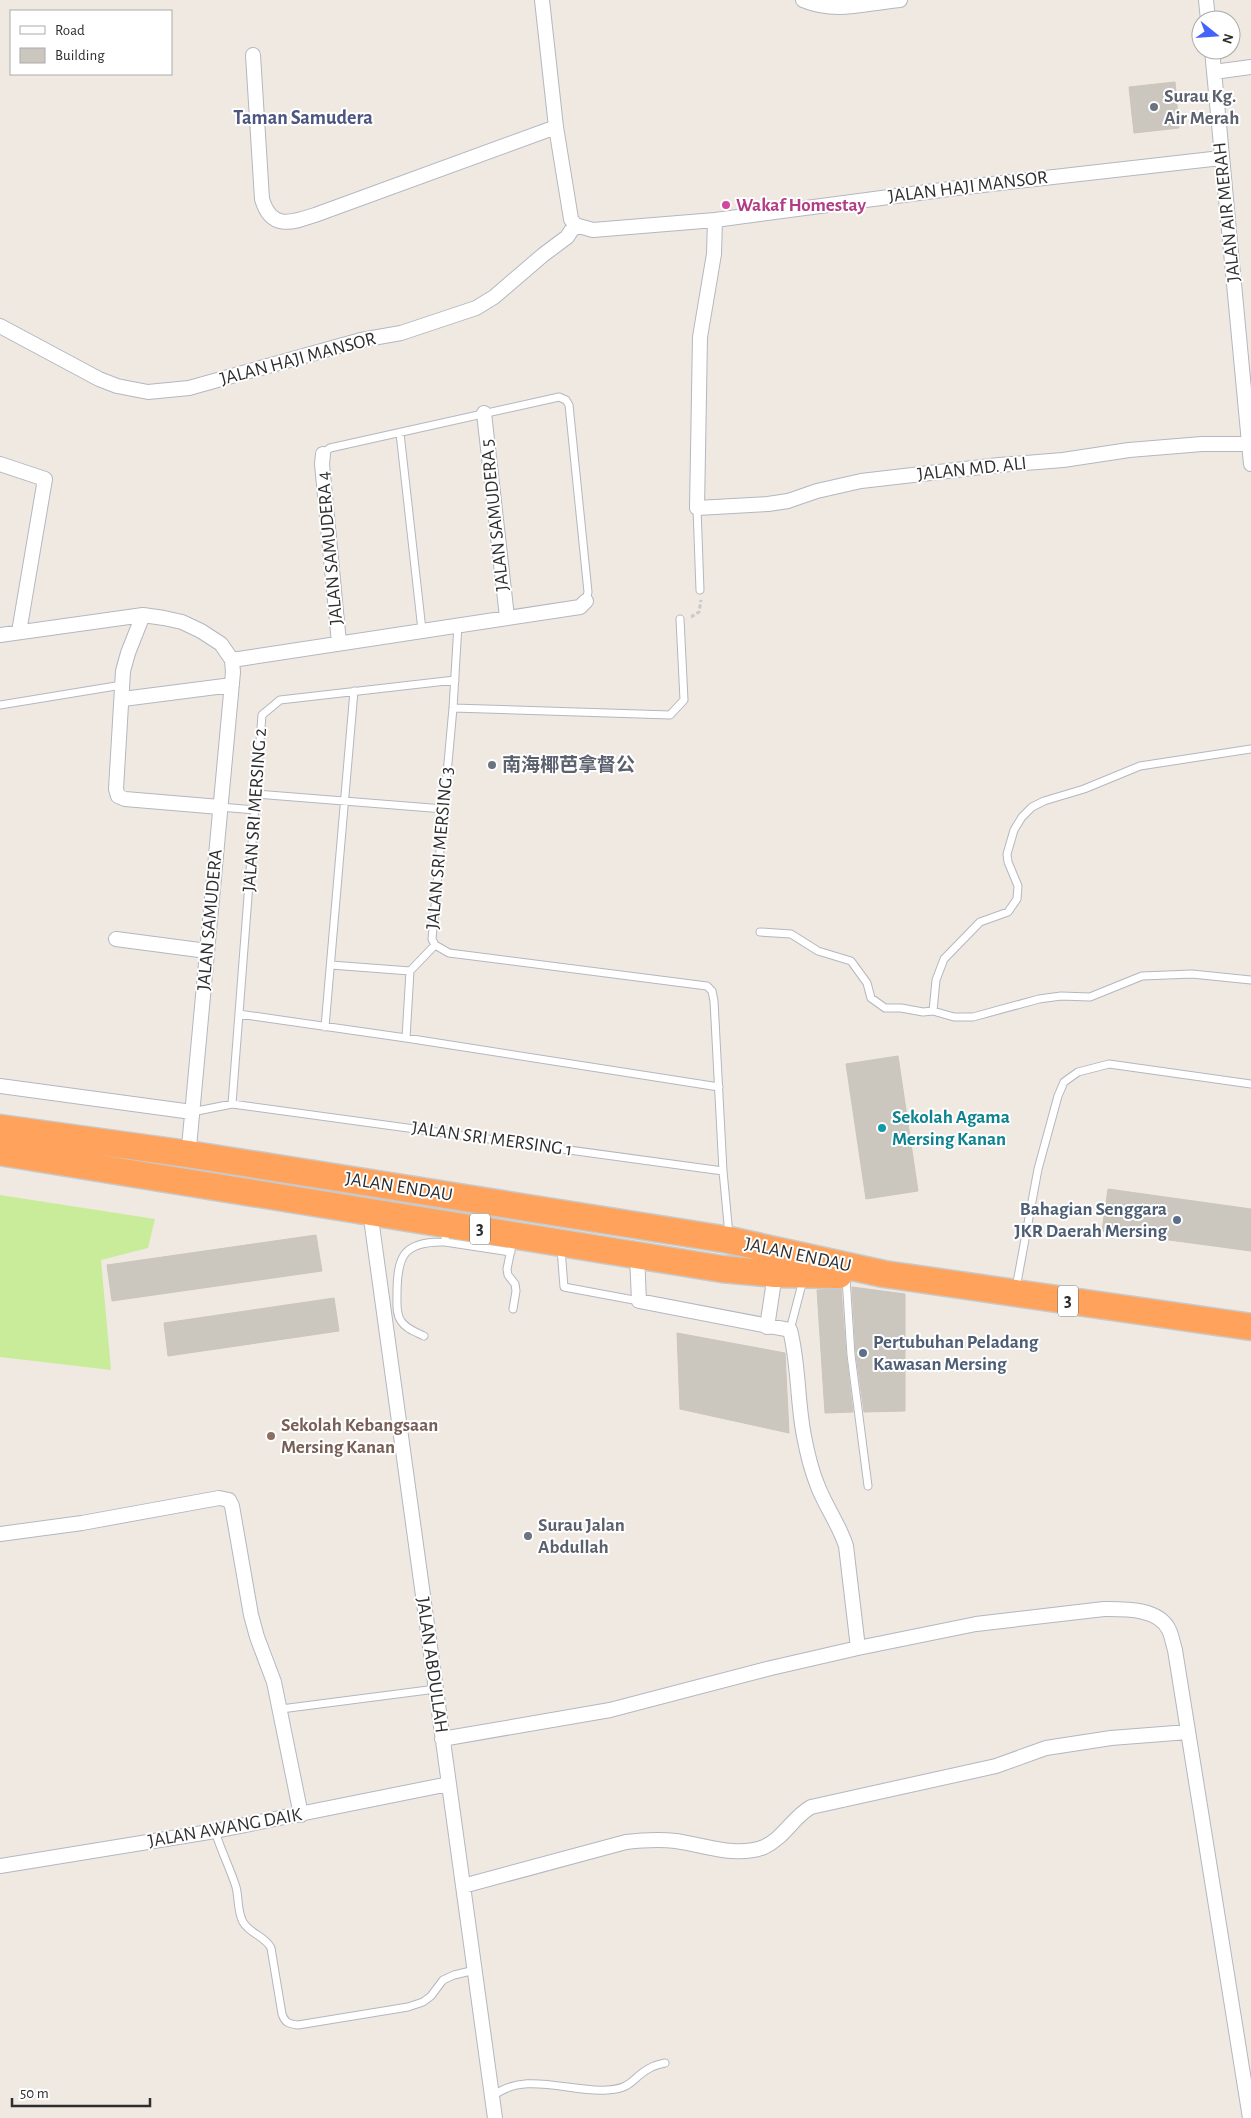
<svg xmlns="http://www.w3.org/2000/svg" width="1251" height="2118" font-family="'Alegreya Sans','Noto Sans SC',sans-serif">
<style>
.pitch{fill:#c9ec9a}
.building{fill:#cbc7bf;stroke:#cbc5ba}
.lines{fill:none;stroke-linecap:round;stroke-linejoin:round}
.lane-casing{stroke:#b4b7c1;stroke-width:9}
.street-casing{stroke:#b4b7c1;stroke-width:16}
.highway-casing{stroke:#c9c9c9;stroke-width:29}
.path{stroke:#c9c9c9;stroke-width:3;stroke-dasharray:4 2.5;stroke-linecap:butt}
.lane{stroke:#fff;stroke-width:7}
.street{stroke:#fff;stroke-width:14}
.highway{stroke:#ffa35c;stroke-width:26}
.worship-dot{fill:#6b7280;stroke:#fff;stroke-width:2}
.hotel-dot{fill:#d1479c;stroke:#fff;stroke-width:2}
.culture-dot{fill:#0f9aa8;stroke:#fff;stroke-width:2}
.service-dot{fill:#5c6f8a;stroke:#fff;stroke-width:2}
.education-dot{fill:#8d6e63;stroke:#fff;stroke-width:2}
.labels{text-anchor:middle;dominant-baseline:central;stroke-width:4;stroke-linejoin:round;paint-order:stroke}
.shield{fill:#fff;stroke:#6d6d6d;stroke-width:1}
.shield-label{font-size:18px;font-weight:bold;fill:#2e2e2e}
.worship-label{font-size:19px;font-weight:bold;fill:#5b616d;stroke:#fff;text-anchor:start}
.street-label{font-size:19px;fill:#2e2e2e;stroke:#fff}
.hotel-label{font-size:19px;font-weight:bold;fill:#b23c85;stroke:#fff;text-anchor:start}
.culture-label{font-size:19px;font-weight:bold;fill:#0d838f;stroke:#fff;text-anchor:start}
.service-label{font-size:19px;font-weight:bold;fill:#4e5e75;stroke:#fff;text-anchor:end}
.education-label{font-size:19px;font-weight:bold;fill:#785e54;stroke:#fff;text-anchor:start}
.neighbourhood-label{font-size:20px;font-weight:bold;fill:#4d5680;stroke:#fff}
</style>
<rect width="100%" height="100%" fill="#efe9e1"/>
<path class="pitch" d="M 0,1195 L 155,1219 L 148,1248 L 101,1260 L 111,1370 L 0,1357 Z"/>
<path class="building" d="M 1175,82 L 1179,128 L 1134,133 L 1129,87 Z
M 898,1056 L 918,1191 L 866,1199 L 846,1064 Z
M 1108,1189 L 1251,1209 L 1251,1251 L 1102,1231 Z
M 316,1235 L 322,1271 L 112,1301 L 107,1265 Z
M 852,1287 L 905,1294 L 905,1411 L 864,1412 L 856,1354 Z
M 841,1289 L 846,1355 L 853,1412 L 825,1413 L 817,1290 Z
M 334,1298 L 339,1331 L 168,1356 L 164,1323 Z
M 677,1333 L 785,1353 L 789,1433 L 680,1409 Z"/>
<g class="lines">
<g class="lane-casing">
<path id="lane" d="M 400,433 L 422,630
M 323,454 L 330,448 L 559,397 L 566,400 L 569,405 L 588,592 L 586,601
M 697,508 L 700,590
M 458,625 L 453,708 L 432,939 L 435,945 L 449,953 L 707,986 L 712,991 L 714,1001 L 723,1171
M 0,705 L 122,685
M 453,708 L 670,715 L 684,700 L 680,619
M 256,794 L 444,809
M 220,807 L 255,810
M 760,932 L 791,934 L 818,951 L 851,961 L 867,983 L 871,998 L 885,1008 L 901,1008 L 923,1012 L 933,1011 L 954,1017 L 973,1017 L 1039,999 L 1061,996 L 1090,997 L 1142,976 L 1192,974 L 1251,980
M 331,965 L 410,971 L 406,1038
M 410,971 L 435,945
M 933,1011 L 936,980 L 944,959 L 980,922 L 1008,912 L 1017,899 L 1018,886 L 1008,862 L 1007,854 L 1014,830 L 1022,817 L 1032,807 L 1044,801 L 1084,789 L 1140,766 L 1251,749
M 239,1014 L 406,1038 L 719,1087
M 325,1027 L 354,691
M 232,1104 L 262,715 L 280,700 L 455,680
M 192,1112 L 232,1104 L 723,1171 L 729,1235
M 513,1240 L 507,1269 L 508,1275 L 515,1284 L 516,1291 L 513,1309
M 445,1242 L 511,1252
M 561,1249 L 564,1287 L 639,1301
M 846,1278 L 851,1355 L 868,1486
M 1016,1288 L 1038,1169 L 1058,1096 L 1064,1082 L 1078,1072 L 1109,1064 L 1251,1084
M 790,1330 L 803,1280
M 424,1336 C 416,1332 406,1329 401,1321 C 396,1314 397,1304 397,1295 C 397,1256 403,1241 445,1242 L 446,1229
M 281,1709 L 436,1689
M 215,1831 C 221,1851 230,1868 236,1887 C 239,1898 237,1911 243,1922 C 250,1934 265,1936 271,1948 L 282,2014 C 285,2023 289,2024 298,2025 L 408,2007 L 423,2002 L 431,1996 L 443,1980 L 454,1975 L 475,1970
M 492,2097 C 523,2070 571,2093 607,2090 C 633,2089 632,2077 650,2068 C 655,2065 660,2064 665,2063"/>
</g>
<g class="street-casing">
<path id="street" d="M 542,0 L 556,127 L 571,219 L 575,225 L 593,230 L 715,220
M 803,0 C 837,14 865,3 900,0
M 1206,0 L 1208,20
M 1212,50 L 1251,464
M 253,55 L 262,199 C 271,230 291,223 315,215 L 556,127
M 1214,72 L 1251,67
M 1221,158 L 957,188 L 715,220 L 714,254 L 700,337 L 697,508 L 768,504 L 788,501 L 817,491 L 861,481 L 999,465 L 1063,460 L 1129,450 L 1202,444 L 1249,444
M 0,326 L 99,379 L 117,386 L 148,392 L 189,388 L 361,340 L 401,333 L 476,308 L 494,297 L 543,255 L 567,237 L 575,225
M 484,413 L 507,617
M 323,454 L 322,464 L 339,643
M 0,464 L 45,479 L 19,632
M 143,615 L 128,653 L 123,671 L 116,789 L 118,796 L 125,799 L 220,807
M 0,635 L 143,615 L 164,618 L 182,622 L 201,631 L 221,644 L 232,660 L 233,672 L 188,1158
M 232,660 L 580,607 L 586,601
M 123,699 L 232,685
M 116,939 L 207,951
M 0,1086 L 192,1112
M 370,1211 L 495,2118
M 637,1255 L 639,1301 L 790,1330 C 799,1365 797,1401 804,1436 C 807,1452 811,1469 817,1484 C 825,1506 839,1524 846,1546 L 858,1648
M 767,1327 L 775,1274 L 773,1269
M 0,1534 L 82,1523 L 219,1498 L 229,1500 L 232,1506 L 251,1615 L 257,1637 L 274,1682 L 301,1815
M 442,1739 L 610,1710 L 771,1668 L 858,1648 L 976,1624 L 1104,1609 C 1125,1609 1159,1608 1169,1630 C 1172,1636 1173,1644 1175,1650 L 1250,2118
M 0,1866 L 215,1831 L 449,1784
M 463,1886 L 626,1842 C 643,1840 659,1839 676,1841 C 704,1845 737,1858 764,1847 C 784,1838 793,1817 811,1807 L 996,1766 L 1046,1748 L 1111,1738 L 1188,1732"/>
</g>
<g class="highway-casing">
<path id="highway" d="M 0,1128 L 188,1154 L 729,1240 L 884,1274 L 1251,1327
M 0,1152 L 722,1269 L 775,1274 L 839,1275"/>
</g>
<path class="path" d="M 691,617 L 699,612 L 701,600"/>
<use href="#lane" class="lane"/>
<use href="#street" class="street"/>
<use href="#highway" class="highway"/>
</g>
<g class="worship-dot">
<circle cx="1154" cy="107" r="5"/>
<circle cx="492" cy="765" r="5"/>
<circle cx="528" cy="1536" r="5"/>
</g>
<circle class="hotel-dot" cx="726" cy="205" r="5"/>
<circle class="culture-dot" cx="882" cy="1128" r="5"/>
<g class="service-dot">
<circle cx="1177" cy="1220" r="5"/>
<circle cx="863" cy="1353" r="5"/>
</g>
<circle class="education-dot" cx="271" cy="1436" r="5"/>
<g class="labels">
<g class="shield">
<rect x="470" y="1213.5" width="20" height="31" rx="4"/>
<rect x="1058" y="1285.5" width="20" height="31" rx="4"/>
</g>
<g class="shield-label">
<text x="480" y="1229">3</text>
<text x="1068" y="1301">3</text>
</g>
<g class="worship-label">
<text x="1164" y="96">Surau Kg.<tspan x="1164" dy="22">Air Merah</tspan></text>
<text x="502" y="765">南海椰芭拿督公</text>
<text x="538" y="1525">Surau Jalan<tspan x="538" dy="22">Abdullah</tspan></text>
</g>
<g class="street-label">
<text transform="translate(968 187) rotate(-7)">JALAN HAJI MANSOR</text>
<text transform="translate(1227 212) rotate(-96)">JALAN AIR MERAH</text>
<text transform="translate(298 359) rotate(-15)">JALAN HAJI MANSOR</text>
<text transform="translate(972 469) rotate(-6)">JALAN MD. ALI</text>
<text transform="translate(495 515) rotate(-96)">JALAN SAMUDERA 5</text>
<text transform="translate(330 548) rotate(-95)">JALAN SAMUDERA 4</text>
<text transform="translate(255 810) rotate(-86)">JALAN SRI MERSING 2</text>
<text transform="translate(440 848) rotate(-85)">JALAN SRI MERSING 3</text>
<text transform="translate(210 920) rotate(-85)">JALAN SAMUDERA</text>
<text transform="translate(492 1139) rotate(8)">JALAN SRI MERSING 1</text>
<text transform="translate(399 1187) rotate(9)">JALAN ENDAU</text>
<text transform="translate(798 1255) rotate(12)">JALAN ENDAU</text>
<text transform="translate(432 1665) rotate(82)">JALAN ABDULLAH</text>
<text transform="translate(225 1828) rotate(-10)">JALAN AWANG DAIK</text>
</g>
<g class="hotel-label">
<text x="736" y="205">Wakaf Homestay</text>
</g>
<g class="culture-label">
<text x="892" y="1117">Sekolah Agama<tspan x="892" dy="22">Mersing Kanan</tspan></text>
</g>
<g class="service-label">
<text x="1167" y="1209">Bahagian Senggara<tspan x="1167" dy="22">JKR Daerah Mersing</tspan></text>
<text x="873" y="1342" text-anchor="start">Pertubuhan Peladang<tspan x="873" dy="22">Kawasan Mersing</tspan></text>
</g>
<g class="education-label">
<text x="281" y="1425">Sekolah Kebangsaan<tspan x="281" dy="22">Mersing Kanan</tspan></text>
</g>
<g class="neighbourhood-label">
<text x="303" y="118">Taman Samudera</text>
</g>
</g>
<rect x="10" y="10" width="162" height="65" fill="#ffffff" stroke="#ababab"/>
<rect x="20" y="26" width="25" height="8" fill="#ffffff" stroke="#ababab"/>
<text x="55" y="35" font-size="15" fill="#2e2e2e">Road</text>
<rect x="20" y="48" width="25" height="15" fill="#cbc7bf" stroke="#ababab"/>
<text x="55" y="60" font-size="15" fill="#2e2e2e">Building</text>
<g transform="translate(1216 35) rotate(107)"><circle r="24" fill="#ffffff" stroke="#ababab"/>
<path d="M0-4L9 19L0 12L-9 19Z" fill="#4264fb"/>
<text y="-8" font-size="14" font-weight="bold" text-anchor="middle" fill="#2e2e2e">N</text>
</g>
<path d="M12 2098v8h138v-8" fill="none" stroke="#2e2e2e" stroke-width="2.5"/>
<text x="20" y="2098" font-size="15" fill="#2e2e2e" stroke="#ffffff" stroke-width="4" paint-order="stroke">50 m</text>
</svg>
